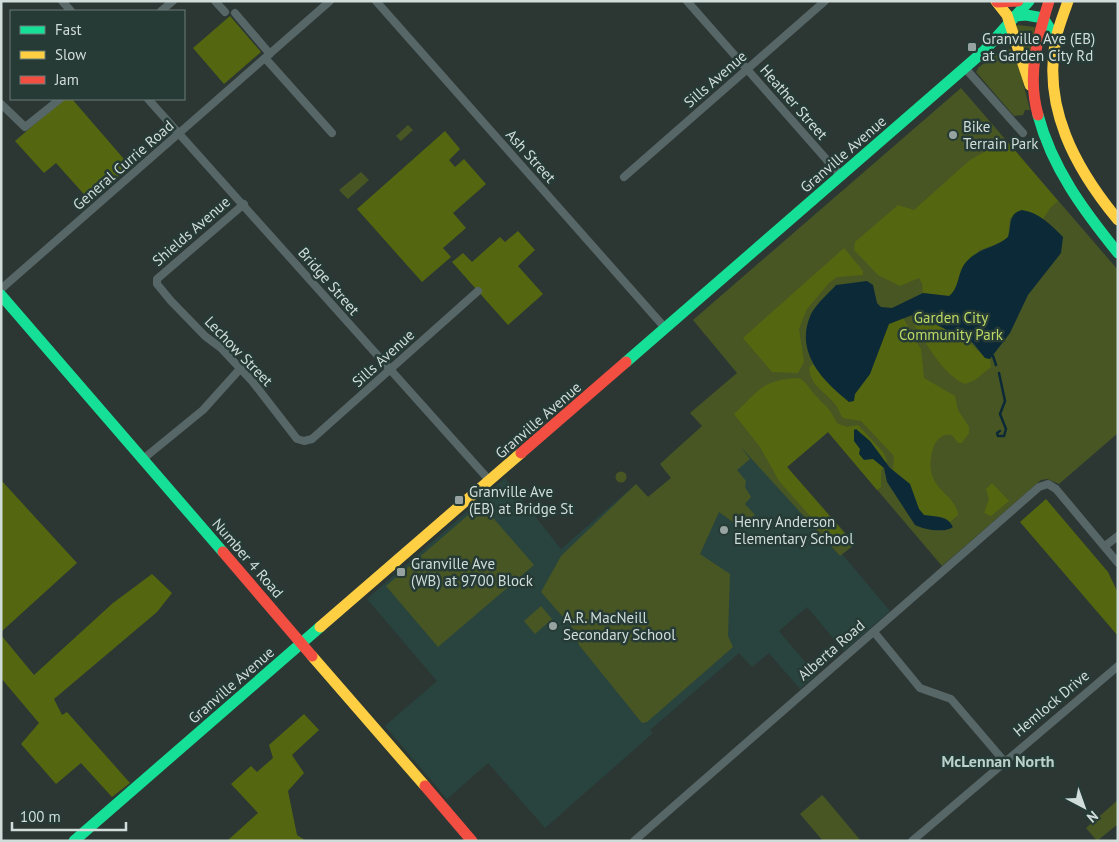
<svg xmlns="http://www.w3.org/2000/svg" width="1119" height="842" font-family="'PT Sans',sans-serif">
<style>
.built{fill:#29443e}
.green{fill:#485623}
.forest{fill:#546710}
.water{fill:#0c2938}
.lines{fill:none;stroke-linecap:round;stroke-linejoin:round}
.stream{stroke:#0c2938;stroke-width:2.5}
.street{stroke:#576667;stroke-width:8}
.fast{stroke:#16e098;stroke-width:11}
.slow{stroke:#ffcf43;stroke-width:11}
.jam{stroke:#f24e42;stroke-width:11}
.poi-dot{fill:#97a3a0;stroke:#273b36;stroke-width:2}
.labels{text-anchor:middle;dominant-baseline:central;stroke-width:5;stroke-linejoin:round;paint-order:stroke}
.poi-label{font-size:15px;fill:#d1ddda;stroke:#273b36;text-anchor:start}
.street-label{font-size:15px;fill:#d1ddda;stroke:#273b36}
.park-label{font-size:15px;fill:#bcd964;stroke:#273b36}
.neighbourhood-label{font-size:16px;font-weight:bold;fill:#b9d1ca;stroke:#273b36}
</style>
<rect width="100%" height="100%" fill="#2c3734"/>
<path class="built" d="M 715,415 L 840,556 L 842,554 L 890,611 L 844,651 L 807,607 L 779,631 L 816,675 L 800,689 L 769,653 L 752,667 L 739,653 L 650,730 L 653,733 L 545,828 L 488,763 L 447,799 L 385,726 L 437,681 L 367,599 L 505,478 L 561,549 L 636,484 L 648,497 L 671,478 L 660,464 Z"/>
<path class="green" d="M 1018,25 L 1035,27 L 1029,66 L 1015,27 Z
M 1003,49 L 1010,49 L 1016,55 L 1030,110 L 1025,110 L 1023,115 L 1014,116 L 976,72 L 979,67 Z
M 961,88 L 1118,270 L 1118,433 L 1059,484 L 1047,479 L 1041,480 L 942,566 L 828,432 L 787,467 L 855,544 L 840,556 L 740,446 L 750,459 L 737,470 L 746,481 L 745,487 L 751,497 L 745,504 L 755,515 L 737,525 L 719,512 L 700,554 L 730,574 L 728,636 L 733,647 L 647,722 L 642,723 L 579,645 L 577,633 L 541,592 L 561,556 L 636,484 L 648,497 L 671,478 L 660,464 L 702,426 L 690,413 L 737,373 L 693,320 Z
M 408,125 L 413,130 L 401,141 L 396,136 Z
M 361,172 L 369,180 L 348,199 L 339,190 Z
M615.5 477a5.5 5.5 0 1 1 11 0a5.5 5.5 0 1 1-11 0Z
M 481,504 L 534,565 L 438,647 L 386,586 Z
M 541,606 L 552,619 L 535,634 L 524,621 Z
M 822,795 L 825,798 L 861,841 L 823,841 L 800,814 Z
M 1118,800 L 1118,824 L 1097,841 L 1086,828 Z"/>
<path class="forest" d="M 230,16 L 261,52 L 224,84 L 193,48 Z
M 64,99 L 72,99 L 130,166 L 90,201 L 56,163 L 44,173 L 15,141 Z
M 445,131 L 460,149 L 449,160 L 455,167 L 464,159 L 486,184 L 453,213 L 466,228 L 443,248 L 451,257 L 422,282 L 357,209 Z
M 1006,140 L 1058,201 L 1050,208 L 1043,219 L 1031,212 L 1010,218 L 1008,237 L 1001,243 L 979,250 L 954,293 L 949,296 L 923,293 L 922,283 L 919,278 L 900,286 L 878,275 L 854,250 L 855,242 L 898,205 L 914,210 L 970,160 Z
M 518,231 L 535,250 L 518,266 L 543,294 L 508,325 L 452,262 L 463,253 L 472,262 L 500,237 L 505,242 Z
M 844,248 L 863,271 L 863,275 L 837,277 L 829,283 L 807,309 L 799,329 L 804,362 L 798,373 L 772,372 L 743,338 Z
M 903,318 L 921,349 L 924,378 L 955,396 L 958,410 L 969,427 L 969,433 L 962,443 L 958,443 L 952,435 C 945,434 940,436 936,442 C 933,446 932,453 931,457 C 926,491 956,493 958,515 L 950,522 L 945,518 L 924,515 L 919,509 L 910,484 L 893,470 L 894,456 L 861,421 L 843,418 C 839,414 839,408 835,404 C 825,391 811,387 809,368 L 813,364 L 821,376 L 849,402 L 870,374 L 886,328 L 889,324 Z
M 919,318 C 945,328 967,337 985,358 L 990,359 L 991,367 L 975,380 L 965,384 C 942,374 928,345 914,325 Z
M 798,378 C 806,380 809,389 815,395 C 826,407 829,407 837,423 L 847,427 L 858,425 L 883,452 L 887,461 L 881,471 L 881,487 L 877,490 L 828,432 L 787,467 L 844,533 L 833,542 L 779,481 L 760,447 L 734,414 C 759,391 761,380 798,378 Z
M 1,480 L 77,563 L 1,632 Z
M 992,483 L 1009,501 L 991,516 L 984,513 L 989,499 L 986,489 Z
M 1046,499 L 1108,572 L 1118,593 L 1118,636 L 1020,522 Z
M 152,574 L 172,593 L 157,612 L 54,699 L 62,715 L 67,712 L 130,783 L 112,797 L 81,763 L 56,784 L 21,744 L 39,723 L 1,678 L 1,635 L 34,675 L 113,603 Z
M 304,714 L 319,730 L 292,755 L 304,773 L 288,791 L 297,835 L 306,841 L 227,841 L 258,813 L 231,784 L 251,766 L 257,772 L 273,758 L 269,745 Z"/>
<path class="water" d="M 1022,210 C 1040,213 1051,225 1063,237 L 1061,253 L 1028,295 L 1010,333 L 990,359 L 985,358 L 973,343 L 915,314 L 889,324 L 870,374 L 855,394 L 854,401 L 849,402 C 822,380 794,352 811,314 C 816,304 829,293 836,285 L 867,281 L 873,285 L 877,303 L 881,307 L 892,308 L 923,293 L 949,296 C 960,288 957,271 967,261 C 979,248 995,248 1008,237 C 1012,226 1007,214 1022,210 Z
M 856,429 L 870,441 L 890,468 L 910,484 L 919,509 L 924,515 C 935,517 947,515 953,527 C 946,533 924,530 915,525 L 887,482 L 884,468 L 873,459 L 864,460 L 859,454 L 860,449 L 854,441 L 854,430 Z"/>
<g class="lines">
<path class="stream" d="M 993,356 L 996,365
M 999,373 L 1005,401 L 1000,414 L 1006,429 L 1004,436 L 998,436 L 997,433 L 1000,431"/>
<path class="street" d="M 62,1 L 71,11
M 215,1 L 225,12
M 376,1 L 666,329
M 687,1 L 841,176
M 161,11 L 173,1
M 235,13 L 270,54
M 265,58 L 332,133
M 965,68 L 1023,133
M 148,99 L 490,481
M 1,104 L 25,127 L 60,99
M 624,177 L 825,1
M 244,204 L 157,279 L 157,284 L 171,301 L 205,336 L 221,348 L 252,381 L 297,439 L 304,441 L 312,439 L 478,291
M 1,289 L 330,1
M 143,459 L 203,410 L 239,370
M 1105,546 L 1118,536
M 874,632 L 920,688 L 951,699 L 1004,761
M 634,841 L 1039,487 L 1048,484 L 1056,489 L 1118,563
M 912,841 L 1118,666"/>
<path class="fast" d="M 1015,16 L 1026,15 L 1043,18 L 1056,38
M 1038,115 C 1052,168 1084,211 1118,253
M 1,295 L 223,552
M 626,362 L 984,51 L 1029,1
M 74,841 L 320,627"/>
<path class="slow" d="M 996,1 L 1007,15 L 1030,85
M 1068,1 C 1064,13 1059,25 1056,38 C 1042,107 1075,168 1118,220
M 320,627 L 521,453
M 312,656 L 425,786"/>
<path class="jam" d="M 997,2 L 1018,1
M 1038,115 C 1027,76 1037,39 1049,1
M 521,453 L 626,362
M 223,552 L 312,656
M 425,786 L 472,841"/>
</g>
<g class="poi-dot">
<rect x="967" y="42" width="10" height="10" rx="2.5"/>
<circle cx="953" cy="135" r="5"/>
<rect x="454" y="495" width="10" height="10" rx="2.5"/>
<circle cx="724" cy="530" r="5"/>
<rect x="396" y="567" width="10" height="10" rx="2.5"/>
<circle cx="553" cy="626" r="5"/>
</g>
<g class="labels">
<g class="poi-label">
<text x="982" y="38">Granville Ave (EB)<tspan x="982" dy="17">at Garden City Rd</tspan></text>
<text x="963" y="126">Bike<tspan x="963" dy="17">Terrain Park</tspan></text>
<text x="469" y="491">Granville Ave<tspan x="469" dy="17">(EB) at Bridge St</tspan></text>
<text x="734" y="521">Henry Anderson<tspan x="734" dy="17">Elementary School</tspan></text>
<text x="411" y="563">Granville Ave<tspan x="411" dy="17">(WB) at 9700 Block</tspan></text>
<text x="563" y="617">A.R. MacNeill<tspan x="563" dy="17">Secondary School</tspan></text>
</g>
<g class="street-label">
<text transform="translate(715 79) rotate(-41)">Sills Avenue</text>
<text transform="translate(794 102) rotate(49)">Heather Street</text>
<text transform="translate(843 154) rotate(-41)">Granville Avenue</text>
<text transform="translate(531 156) rotate(48)">Ash Street</text>
<text transform="translate(123 165) rotate(-41)">General Currie Road</text>
<text transform="translate(191 231) rotate(-41)">Shields Avenue</text>
<text transform="translate(329 281) rotate(49)">Bridge Street</text>
<text transform="translate(239 351) rotate(46)">Lechow Street</text>
<text transform="translate(383 358) rotate(-42)">Sills Avenue</text>
<text transform="translate(538 420) rotate(-41)">Granville Avenue</text>
<text transform="translate(248 558) rotate(49)">Number 4 Road</text>
<text transform="translate(831 650) rotate(-41)">Alberta Road</text>
<text transform="translate(231 685) rotate(-41)">Granville Avenue</text>
<text transform="translate(1051 703) rotate(-40)">Hemlock Drive</text>
</g>
<g class="park-label">
<text x="951" y="317">Garden City<tspan x="951" dy="17">Community Park</tspan></text>
</g>
<g class="neighbourhood-label">
<text x="998" y="761">McLennan North</text>
</g>
</g>
<rect width="1119" height="842" fill="none" stroke="#d1ddda" stroke-width="5"/>
<rect x="10" y="10" width="175" height="90" fill="#273b36" stroke="#6b7c78"/>
<rect x="20" y="26" width="25" height="8" fill="#16e098" stroke="#6b7c78"/>
<text x="55" y="35" font-size="15" fill="#d1ddda">Fast</text>
<rect x="20" y="51" width="25" height="8" fill="#ffcf43" stroke="#6b7c78"/>
<text x="55" y="60" font-size="15" fill="#d1ddda">Slow</text>
<rect x="20" y="76" width="25" height="8" fill="#f24e42" stroke="#6b7c78"/>
<text x="55" y="85" font-size="15" fill="#d1ddda">Jam</text>
<g transform="translate(1084 807) rotate(139)" stroke="#273b36" stroke-width="4" paint-order="stroke">
<path d="M0-4L9 19L0 12L-9 19Z" fill="#d1ddda"/>
<text y="-8" font-size="14" font-weight="bold" text-anchor="middle" fill="#d1ddda">N</text>
</g>
<path d="M12 822v8h114v-8" fill="none" stroke="#d1ddda" stroke-width="2.5"/>
<text x="20" y="822" font-size="15" fill="#d1ddda" stroke="#273b36" stroke-width="4" paint-order="stroke">100 m</text>
</svg>
